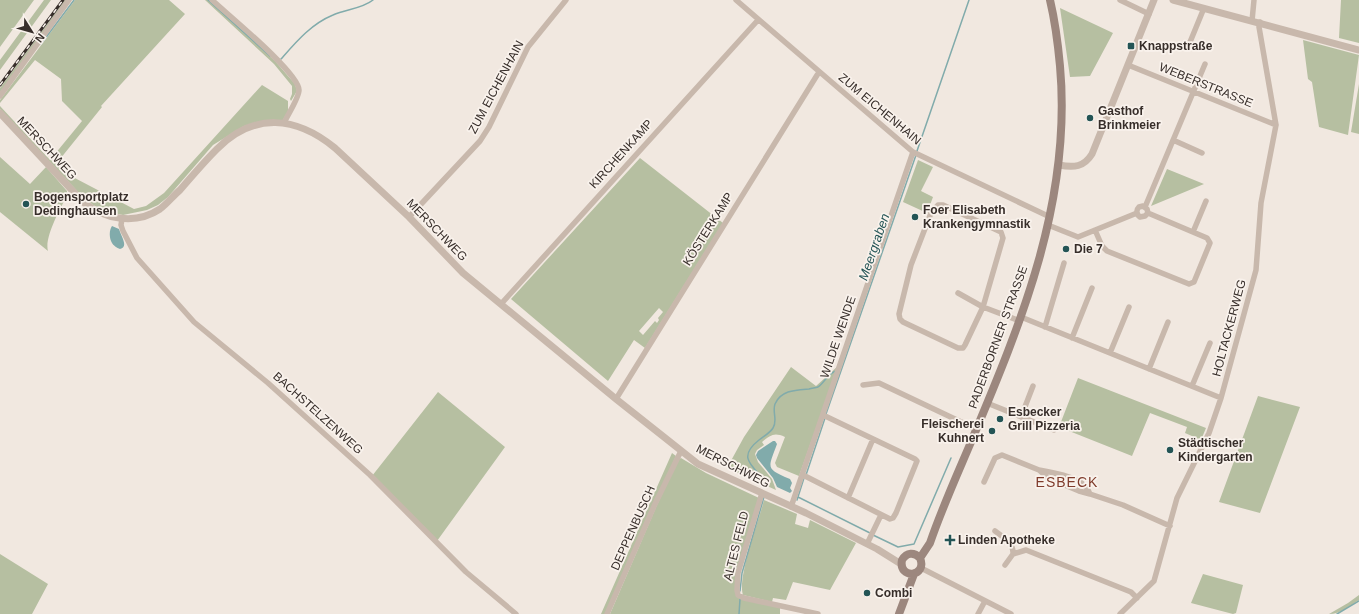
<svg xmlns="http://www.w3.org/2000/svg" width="1359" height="614" font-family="Arial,sans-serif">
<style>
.green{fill:#b6bfa1;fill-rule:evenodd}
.water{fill:#81abab}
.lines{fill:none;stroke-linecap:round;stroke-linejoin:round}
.stream{stroke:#81abab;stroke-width:1.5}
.minor{stroke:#c8b8ac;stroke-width:5.5}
.tertiary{stroke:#c8b8ac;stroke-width:7}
.secondary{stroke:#9c877e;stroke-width:8}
.rail-casing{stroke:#372e2a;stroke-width:3}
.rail{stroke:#f9f2ec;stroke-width:1.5;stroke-dasharray:4.5;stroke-linecap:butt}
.poi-dot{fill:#235455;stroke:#f9f2ec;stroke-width:1.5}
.labels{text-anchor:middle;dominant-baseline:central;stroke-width:3.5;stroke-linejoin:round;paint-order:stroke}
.poi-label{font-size:12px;font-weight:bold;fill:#372e2a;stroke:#f9f2ec;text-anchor:start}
.street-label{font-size:12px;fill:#372e2a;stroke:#f9f2ec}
.water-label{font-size:13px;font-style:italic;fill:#235455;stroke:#f9f2ec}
.quarter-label{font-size:14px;letter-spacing:1px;fill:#7f3b2b;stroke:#f9f2ec}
</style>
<rect width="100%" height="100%" fill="#f1e8e0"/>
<path class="green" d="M 0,0 L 34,0 L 0,47 Z
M 44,0 L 51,0 L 0,70 L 0,60 Z
M 65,0 L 68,0 L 0,93 L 0,88 Z
M 75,0 L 169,0 L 185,14 L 101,106 L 102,107 L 56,164 L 69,175 L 134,209 L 146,206 L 164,193 L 262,85 L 288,101 L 288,111 L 283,120 L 244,126 L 213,145 L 168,197 L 158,205 L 147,210 L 123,215 L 109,212 L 93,205 L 80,194 L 0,109 L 0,106 L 50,160 L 82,121 L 62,101 L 61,79 L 35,60 L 0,103 L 0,100 Z
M 205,0 L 209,0 L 275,61 L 295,84 L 297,91 L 291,101 L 290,99 L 292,94 L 292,86 L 274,64 Z
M 1341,0 L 1359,0 L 1359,43 L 1339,38 Z
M 1060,8 L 1113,33 L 1090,76 L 1070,77 Z
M 1303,40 L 1359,55 L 1348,135 L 1319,127 L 1312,82 L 1308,79 Z
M 1359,84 L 1359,134 L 1351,132 Z
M 0,157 L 30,184 L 46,167 L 67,191 L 67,195 C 61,208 44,237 48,251 L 0,212 Z
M 640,158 L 723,223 L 645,348 L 634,340 L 608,381 L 511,299 ZM 659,308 L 663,312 L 658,318 L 659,320 L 657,323 L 655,321 L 643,335 L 639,331 Z
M 918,160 L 933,167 L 921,191 L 933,197 L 927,213 L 903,202 Z
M 1167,169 L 1204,184 L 1151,206 Z
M 838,366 L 799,476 L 777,467 L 775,463 L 785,437 C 774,432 771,435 762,442 L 764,445 L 757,450 L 755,454 L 758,462 L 772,479 L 776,490 L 727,468 L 744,437 L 791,367 L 816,386 Z
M 1078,378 L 1206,428 L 1201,440 L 1185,433 L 1187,427 L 1150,413 L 1132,456 L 1059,427 Z
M 438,392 L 505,447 L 437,541 L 372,476 Z
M 1258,396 L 1300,407 L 1260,513 L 1219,502 Z
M 672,453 L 676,456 L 605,614 L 601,614 Z
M 681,458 L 706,473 L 759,498 L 736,574 L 738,597 L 780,607 L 780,614 L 610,614 L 657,505 L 678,460 Z
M 764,500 L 797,514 L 795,524 L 808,528 L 810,520 L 856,543 L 830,590 L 793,582 L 786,600 L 773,598 L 772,602 L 743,595 C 737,578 759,520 764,500 Z
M 0,554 L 48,584 L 32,614 L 0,614 Z
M 1203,574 L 1243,585 L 1236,613 L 1233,614 L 1191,603 Z
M 1359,595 L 1359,600 C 1350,606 1340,614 1329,614 L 1348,603 Z"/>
<path class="water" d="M 112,226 L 119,229 C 121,236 129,247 120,249 C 117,248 113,245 112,243 C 109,238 109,230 112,226 Z
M 773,441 L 775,441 L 777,444 C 768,469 765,468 790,479 L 792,483 L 790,488 L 792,491 L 790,493 L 777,487 L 773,478 L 757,458 L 756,455 L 758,451 Z"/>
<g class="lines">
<path class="stream" d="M 208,0 L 270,56
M 41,44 L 74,0
M 281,59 C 296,42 311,24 333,15 C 346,9 362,9 373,0
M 917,151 L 969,0
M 826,414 L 916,155
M 806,475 L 825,418
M 767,485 L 767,483 C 753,466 736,458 759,440 C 764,436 770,433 773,428 C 778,421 772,412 775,404 C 781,390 796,390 809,389 C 812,388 815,388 818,387 C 825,382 828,373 836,371
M 798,497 L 870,533
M 797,500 L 804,478
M 873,535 L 898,547 L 914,544 L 951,458
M 740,591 L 742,573 L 764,497
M 739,614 L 740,599
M 1337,614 L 1359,601"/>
<path class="minor" d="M 212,0 C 227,14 299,73 299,90 C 299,98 288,114 284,123
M 736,0 L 913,152 L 1050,217
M 1120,0 L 1149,14
M 1252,21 L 1254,0
M 1184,45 L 1188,47 L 1204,8
M 1128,65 L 1276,125
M 0,96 L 69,0
M 1173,140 L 1202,153
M 938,205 L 943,205 L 1001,232 L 1003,238 L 983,307 L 965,345 L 963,348 L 958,348 L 903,322 L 900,319 L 899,314 L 911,265 L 931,213 Z
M 1145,207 L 1205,64
M 409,217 L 480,141 L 489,127 L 528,47 L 566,0
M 122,219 L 121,225 L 123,231 L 137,258 L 194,322 L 268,383 L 370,475 L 466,572 L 516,614
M 1048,225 L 1078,237 L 1137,213
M 1095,230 L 1102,246 L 1107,251 L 1189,284 L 1194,282 L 1210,243 L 1207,238 L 1148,213 L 1147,209 L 1143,206 L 1139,207 C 1136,210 1136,214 1140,217 L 1145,216 L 1148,213
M 1193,232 L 1206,201
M 958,293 L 983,307 L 1020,321
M 501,304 L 758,20
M 1021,317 L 1221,398
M 1045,327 L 1064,263
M 1072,338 L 1092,288
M 1110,353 L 1129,307
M 1149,369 L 1168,322
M 863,385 L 879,383 L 976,429
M 1192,386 L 1210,343
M 616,399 L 819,72
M 987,403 L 1054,430
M 1021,417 L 1033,386
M 1039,470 C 1051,472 1077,477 1085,486 C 1087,488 1089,491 1090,494 L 1079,491 L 1048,478 Z
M 803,475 L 890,519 L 893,518 L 896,513 L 917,461 L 915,459 L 823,415
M 984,482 L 995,458 L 1002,455 L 1039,470
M 762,493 L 738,573 L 737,590 L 738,595 L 744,598 L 818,614
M 1090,494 L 1123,505 L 1170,526
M 848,498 L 873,439
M 791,507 L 913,152
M 995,531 C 1003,537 1014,543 1013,554
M 867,544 L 881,515
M 1005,565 L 1013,554 L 1026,550 L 1131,592 L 1137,598
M 921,568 L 1011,614
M 607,614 L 655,504 L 681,451
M 978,614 L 985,601
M 1120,614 L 1154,581 L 1177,498 L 1209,433 L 1221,398 L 1256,270 L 1261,203 L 1276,125 L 1259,27 L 1260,22"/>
<path class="tertiary" d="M 1173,0 L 1359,50
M 0,113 L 83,202 C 105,220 136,225 160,209 C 167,204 173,196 180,190 C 192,176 204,162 217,149 C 254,112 296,116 335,148 L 409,217 L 463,273 L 616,399 L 698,464 L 806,513 L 877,549 L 901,564
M 1059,165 C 1074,168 1084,167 1092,154 L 1154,0"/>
<path class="secondary" d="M 920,558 C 914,552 907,552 902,560 C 898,580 928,577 920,558 L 930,543 C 942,508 957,475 971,442 C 1022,321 1072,200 1060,66 C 1058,44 1055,21 1050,0
M 899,614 L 914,574"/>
<g class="rail-casing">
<path id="rail" d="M 0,85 L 63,0"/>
</g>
<use href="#rail" class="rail"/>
</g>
<g class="poi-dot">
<rect x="1127" y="42" width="8" height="8" rx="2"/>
<circle cx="1090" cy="118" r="4"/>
<circle cx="26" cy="204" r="4"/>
<circle cx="915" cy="217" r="4"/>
<circle cx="1066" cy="249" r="4"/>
<circle cx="1000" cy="419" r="4"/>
<circle cx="992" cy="431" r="4"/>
<circle cx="1170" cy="450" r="4"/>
<path d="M948 534h4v4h4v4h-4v4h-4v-4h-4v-4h4z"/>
<circle cx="867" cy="593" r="4"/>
</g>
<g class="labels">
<g class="poi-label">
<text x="1139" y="46">Knappstraße</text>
<text x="1098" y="111">Gasthof<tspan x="1098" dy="14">Brinkmeier</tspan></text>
<text x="34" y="197">Bogensportplatz<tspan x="34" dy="14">Dedinghausen</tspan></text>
<text x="923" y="210">Foer Elisabeth<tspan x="923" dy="14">Krankengymnastik</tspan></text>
<text x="1074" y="249">Die 7</text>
<text x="1008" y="412">Esbecker<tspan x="1008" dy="14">Grill Pizzeria</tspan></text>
<text x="984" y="424" text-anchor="end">Fleischerei<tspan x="984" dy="14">Kuhnert</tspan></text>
<text x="1178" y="443">Städtischer<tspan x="1178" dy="14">Kindergarten</tspan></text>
<text x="958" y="540">Linden Apotheke</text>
<text x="875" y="593">Combi</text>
</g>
<g class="street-label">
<text transform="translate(1206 85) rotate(22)">WEBERSTRASSE</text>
<text transform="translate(496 87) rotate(-62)">ZUM EICHENHAIN</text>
<text transform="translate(880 109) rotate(40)">ZUM EICHENHAIN</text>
<text transform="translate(47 148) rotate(47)">MERSCHWEG</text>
<text transform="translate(621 154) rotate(-48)">KIRCHENKAMP</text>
<text transform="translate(708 229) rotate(-58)">KÖSTERKAMP</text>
<text transform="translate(437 230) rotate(46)">MERSCHWEG</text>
<text transform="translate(1229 328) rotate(-75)">HOLTACKERWEG</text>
<text transform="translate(838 337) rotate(-71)">WILDE WENDE</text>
<text transform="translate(998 337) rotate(-70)">PADERBORNER STRASSE</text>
<text transform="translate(318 413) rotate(42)">BACHSTELZENWEG</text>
<text transform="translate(733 466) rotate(27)">MERSCHWEG</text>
<text transform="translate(633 528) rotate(-66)">DEPPENBUSCH</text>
<text transform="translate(736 546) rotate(-76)">ALTES FELD</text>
</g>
<g class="water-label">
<text transform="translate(874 247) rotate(-71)">Meergraben</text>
</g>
<g class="quarter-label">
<text x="1067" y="482">ESBECK</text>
</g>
</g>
<g transform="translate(32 32) rotate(127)" stroke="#f9f2ec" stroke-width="3" paint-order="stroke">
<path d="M0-3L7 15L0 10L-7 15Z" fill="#372e2a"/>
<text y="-6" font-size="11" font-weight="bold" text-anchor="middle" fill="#372e2a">N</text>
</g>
</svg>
